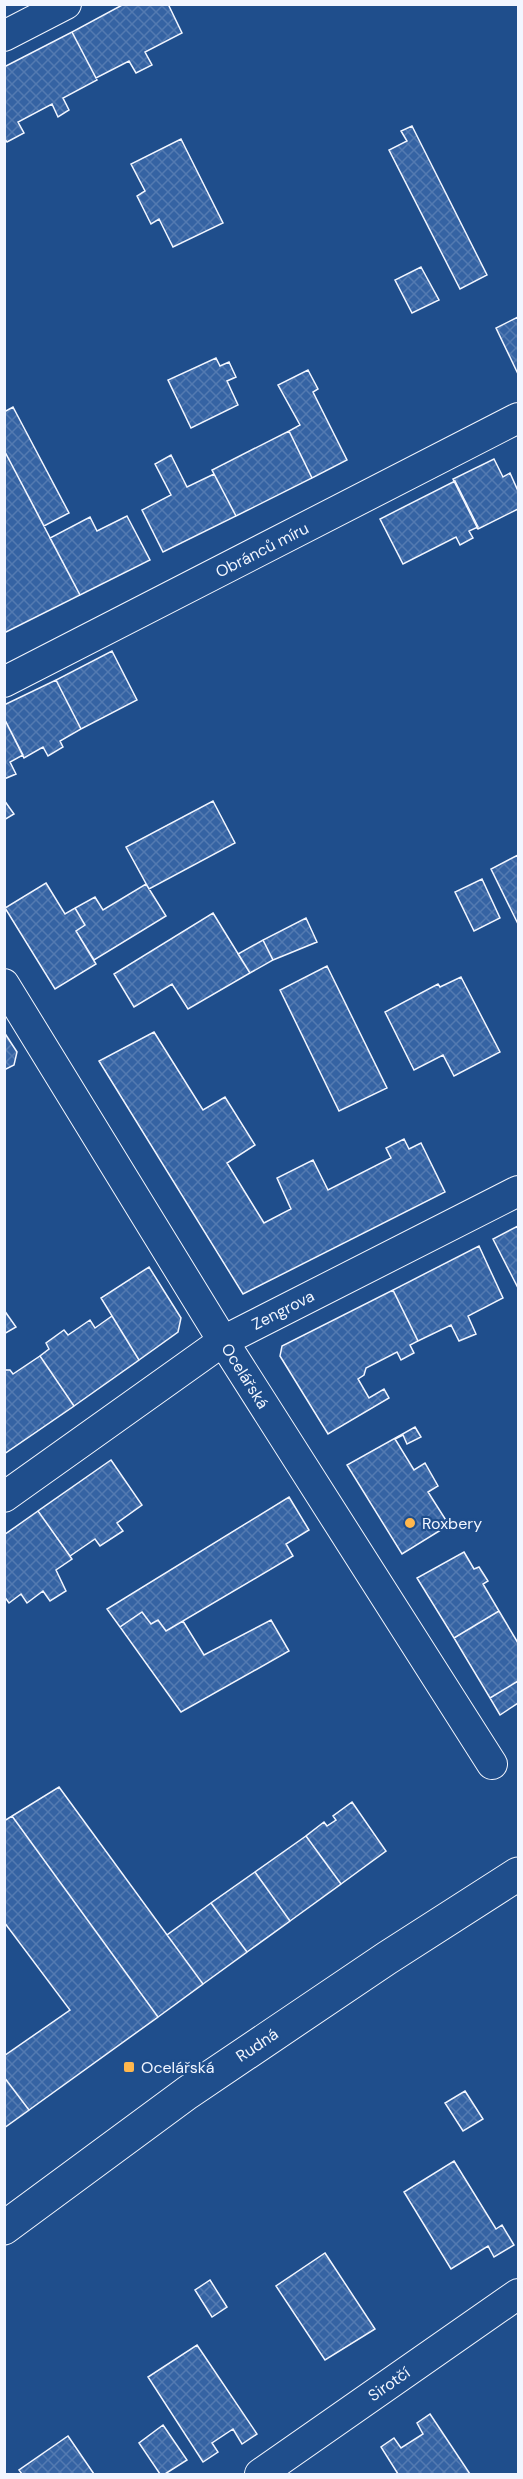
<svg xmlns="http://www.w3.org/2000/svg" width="523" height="2479" font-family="'DM Sans',sans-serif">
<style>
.building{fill:url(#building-cross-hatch);stroke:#f2f6ff;stroke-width:1.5}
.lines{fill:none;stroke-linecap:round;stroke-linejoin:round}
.street-casing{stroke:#f2f6ff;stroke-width:32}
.primary-casing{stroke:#f2f6ff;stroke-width:35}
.street{stroke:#1f4e8c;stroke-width:30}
.primary{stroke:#1f4e8c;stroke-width:33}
.poi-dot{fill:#ffb74d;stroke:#1f4e8c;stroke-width:2}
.labels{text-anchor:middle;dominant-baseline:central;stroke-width:4.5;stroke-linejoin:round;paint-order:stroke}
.street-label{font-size:16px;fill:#f2f6ff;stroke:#1f4e8c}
.poi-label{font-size:16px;fill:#f2f6ff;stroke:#1f4e8c;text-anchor:start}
</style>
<defs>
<pattern id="building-cross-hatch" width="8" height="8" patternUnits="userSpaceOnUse" patternTransform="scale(1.5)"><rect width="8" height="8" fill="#3563a3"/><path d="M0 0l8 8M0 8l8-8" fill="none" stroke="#537ab1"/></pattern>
</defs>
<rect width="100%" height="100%" fill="#1f4e8c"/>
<path class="building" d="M 124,4 L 168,4 L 182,33 L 145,52 L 152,65 L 136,73 L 129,61 L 96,78 L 72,32 Z
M 72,32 L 97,80 L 63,98 L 69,110 L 58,117 L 52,104 L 18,122 L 24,133 L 7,142 L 4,138 L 4,67 Z
M 412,126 L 487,275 L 460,289 L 389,150 L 407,141 L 401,131 Z
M 181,139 L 223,223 L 173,247 L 159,219 L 151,224 L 137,196 L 145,191 L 131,164 Z
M 421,267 L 439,300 L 412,313 L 395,280 Z
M 518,317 L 518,374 L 496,328 Z
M 216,358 L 220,366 L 229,362 L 236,377 L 227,381 L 238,405 L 191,428 L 168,380 Z
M 308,370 L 318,389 L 313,392 L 347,460 L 312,478 L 289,431 L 300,425 L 278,385 Z
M 13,407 L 69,513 L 44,526 L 4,450 L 4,412 Z
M 289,431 L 312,478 L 236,516 L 212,470 Z
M 4,450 L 80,595 L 4,633 Z
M 171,455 L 187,487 L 214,474 L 236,516 L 163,552 L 142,510 L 171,495 L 155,464 Z
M 494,459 L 503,477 L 510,473 L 518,491 L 518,509 L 478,529 L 453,479 Z
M 455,481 L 478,527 L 469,531 L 473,538 L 460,545 L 456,537 L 403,564 L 380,519 Z
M 127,516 L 150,560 L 80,595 L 50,538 L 90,517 L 97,531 Z
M 112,651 L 137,700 L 81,729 L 56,680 Z
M 56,680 L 81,729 L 60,741 L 63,747 L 48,756 L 43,747 L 24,758 L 4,718 L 4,705 Z
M 4,718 L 23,755 L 10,762 L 16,774 L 4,779 Z
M 4,800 L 14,814 L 4,820 Z
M 213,801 L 235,843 L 149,889 L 126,847 Z
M 518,855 L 518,924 L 491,869 Z
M 482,879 L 500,918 L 474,931 L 455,892 Z
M 46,883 L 65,914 L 75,908 L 85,925 L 76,931 L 96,964 L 55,989 L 5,908 Z
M 146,884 L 166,916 L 94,960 L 76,931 L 85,925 L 75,908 L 95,897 L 103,910 Z
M 213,913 L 250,973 L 188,1009 L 172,984 L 134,1007 L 114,974 Z
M 306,918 L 317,942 L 273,960 L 263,940 Z
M 263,940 L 273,960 L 250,973 L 238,954 Z
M 327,966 L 387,1088 L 339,1111 L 280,990 Z
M 461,977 L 500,1052 L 454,1076 L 443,1055 L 414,1070 L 385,1012 L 438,984 L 440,987 Z
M 4,1032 L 17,1052 L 14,1065 L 4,1070 Z
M 154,1032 L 203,1110 L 225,1097 L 255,1145 L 227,1163 L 264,1223 L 291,1209 L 277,1178 L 313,1160 L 328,1190 L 391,1158 L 386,1148 L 404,1139 L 409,1149 L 421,1143 L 445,1192 L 243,1294 L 99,1061 Z
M 518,1226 L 518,1288 L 493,1239 Z
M 479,1246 L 503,1298 L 468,1316 L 476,1334 L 459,1341 L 451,1325 L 418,1341 L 393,1290 Z
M 149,1267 L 181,1318 L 178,1332 L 139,1360 L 101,1298 Z
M 393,1290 L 418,1341 L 410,1345 L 414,1353 L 401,1360 L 397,1352 L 366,1368 L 364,1375 L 358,1379 L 369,1398 L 384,1389 L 389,1398 L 328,1434 L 280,1356 L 282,1346 Z
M 4,1310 L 16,1327 L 4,1334 Z
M 112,1316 L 139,1360 L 74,1406 L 40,1356 L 49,1349 L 46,1343 L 64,1330 L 68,1335 L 90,1320 L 95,1328 Z
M 40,1356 L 74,1406 L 4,1454 L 4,1370 L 10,1370 L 13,1374 Z
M 415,1427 L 421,1437 L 407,1444 L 403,1435 L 395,1439 L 414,1470 L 425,1463 L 438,1486 L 428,1492 L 449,1525 L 402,1554 L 347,1465 Z
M 111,1460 L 142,1505 L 117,1523 L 123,1531 L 100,1546 L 95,1539 L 70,1556 L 38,1511 Z
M 289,1497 L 309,1530 L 286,1544 L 293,1556 L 166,1631 L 158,1620 L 151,1624 L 142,1612 L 120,1627 L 107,1609 Z
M 38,1511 L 72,1559 L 56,1570 L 66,1591 L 50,1601 L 43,1591 L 27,1603 L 21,1594 L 9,1603 L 4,1596 L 4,1535 Z
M 464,1552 L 474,1569 L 479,1567 L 488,1581 L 483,1584 L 499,1611 L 454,1638 L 417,1578 Z
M 499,1611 L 518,1643 L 518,1681 L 490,1698 L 454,1638 Z
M 142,1612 L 151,1624 L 158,1620 L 166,1631 L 183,1621 L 204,1655 L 271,1620 L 289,1651 L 181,1712 L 120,1627 Z
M 518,1681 L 518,1703 L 500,1715 L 490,1698 Z
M 59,1787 L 203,1984 L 158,2017 L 12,1816 Z
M 352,1802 L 386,1851 L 341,1884 L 306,1836 L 324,1822 L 327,1826 L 336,1820 L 333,1816 Z
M 12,1816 L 158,2017 L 29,2110 L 4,2077 L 4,2056 L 70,2010 L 4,1922 L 4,1821 Z
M 306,1836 L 341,1884 L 290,1921 L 255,1872 Z
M 255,1872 L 290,1921 L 247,1952 L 211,1903 Z
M 211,1903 L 247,1952 L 203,1984 L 167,1935 Z
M 4,2077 L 29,2110 L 4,2128 Z
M 465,2091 L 483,2119 L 463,2131 L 445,2103 Z
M 454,2161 L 496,2229 L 502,2225 L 514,2245 L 494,2257 L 488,2246 L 451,2269 L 404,2192 Z
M 325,2253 L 375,2329 L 325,2360 L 276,2286 Z
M 210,2280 L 227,2307 L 212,2317 L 195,2290 Z
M 197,2345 L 257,2434 L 242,2444 L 233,2429 L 212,2443 L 218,2452 L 203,2462 L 148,2377 Z
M 430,2414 L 470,2474 L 398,2474 L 381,2447 L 394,2438 L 401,2448 L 423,2434 L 417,2423 Z
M 163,2425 L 187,2460 L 165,2474 L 160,2474 L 139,2443 Z
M 68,2436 L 94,2474 L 22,2474 L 19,2470 Z"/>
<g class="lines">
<g class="street-casing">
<path id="street" d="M 4,36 L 66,4
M 4,682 L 518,418
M 4,984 L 223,1341 L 492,1764
M 4,1497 L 223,1341 L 518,1191
M 260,2474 L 518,2294"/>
</g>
<g class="primary-casing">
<path id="primary" d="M 4,2228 L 187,2093 L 387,1958 L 518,1874"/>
</g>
<use href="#street" class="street"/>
<use href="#primary" class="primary"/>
</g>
<g class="poi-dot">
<circle cx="410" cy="1523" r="6"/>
<rect x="123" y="2061" width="12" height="12" rx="3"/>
</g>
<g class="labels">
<g class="street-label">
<text transform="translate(262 550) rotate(-27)">Obránců míru</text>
<text transform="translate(283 1310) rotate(-27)">Zengrova</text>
<text transform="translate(245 1376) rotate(58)">Ocelářská</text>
<text transform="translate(257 2045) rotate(-34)">Rudná</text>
<text transform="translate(389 2384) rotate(-35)">Sirotčí</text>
</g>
<g class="poi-label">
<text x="422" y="1523">Roxbery</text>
<text x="141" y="2067">Ocelářská</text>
</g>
</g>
<rect width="523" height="2479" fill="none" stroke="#f2f6ff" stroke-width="12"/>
</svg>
